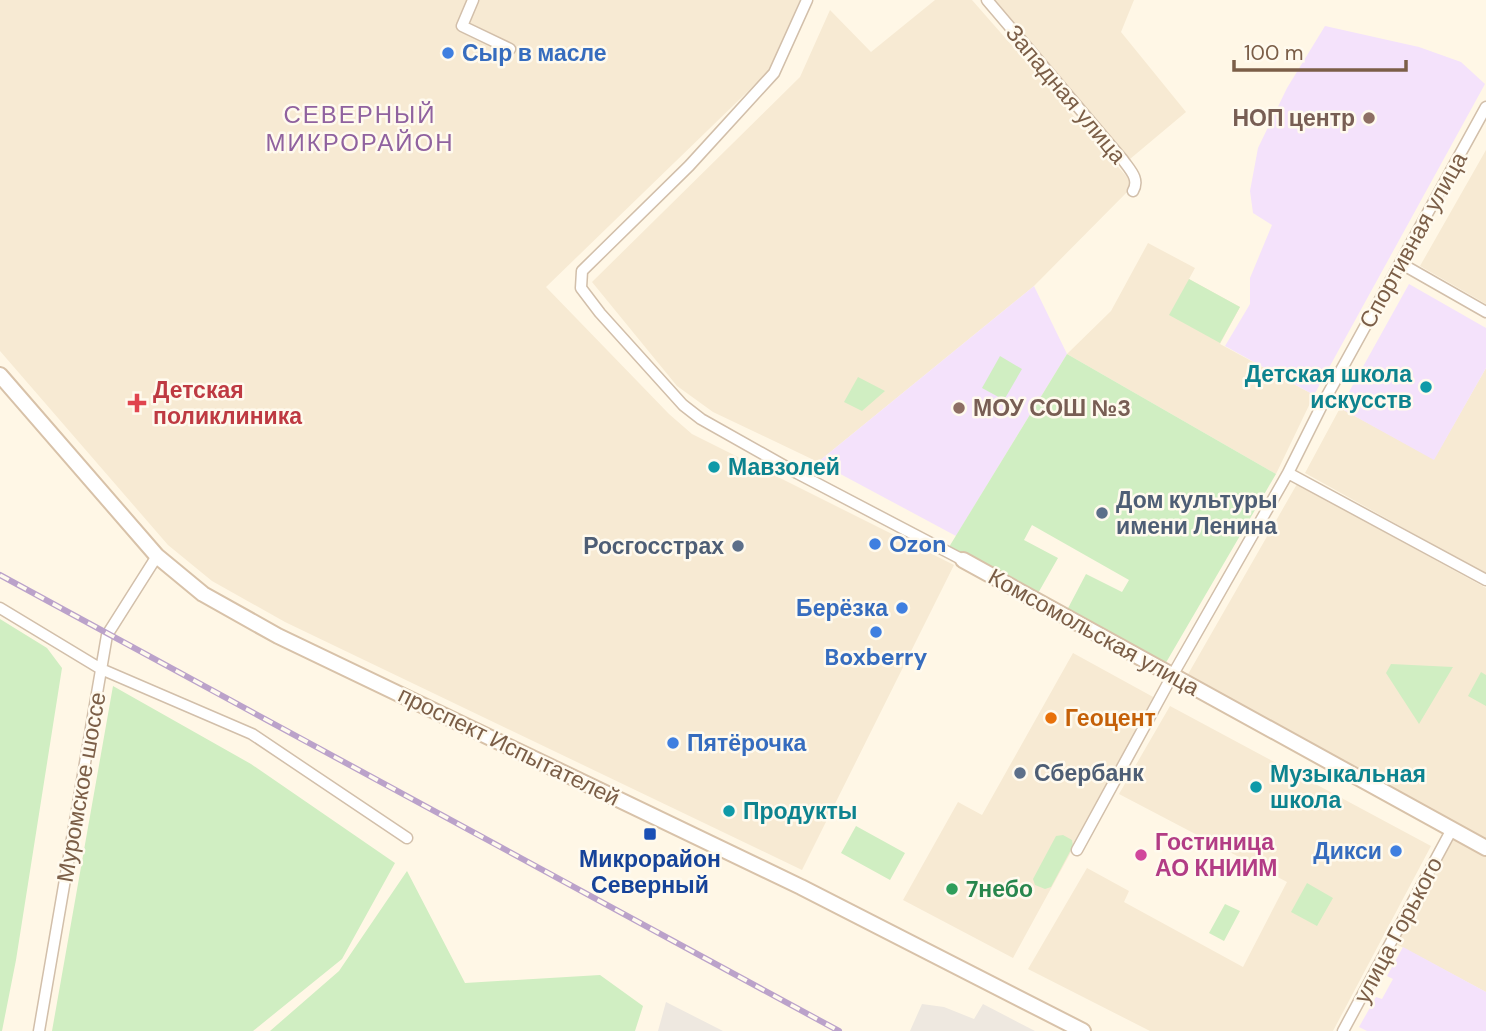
<svg xmlns="http://www.w3.org/2000/svg" width="1486" height="1031" font-family="'DM Sans',sans-serif">
<style>
.residential{fill:#f7ead3}
.industrial{fill:#eee8e0}
.education{fill:#f4e2fb}
.green{fill:#d0eec2}
.lines{fill:none;stroke-linecap:round;stroke-linejoin:round}
.street-casing{stroke:#d2bfaa;stroke-width:13}
.secondary-casing{stroke:#d8c2a9;stroke-width:18}
.street{stroke:#fff;stroke-width:10}
.secondary{stroke:#fff;stroke-width:14}
.rail-casing{stroke:#bba2ca;stroke-width:6}
.rail{stroke:#fffaee;stroke-width:3.5;stroke-dasharray:10;stroke-linecap:butt}
.shop-dot{fill:#3f7fe0;stroke:#fffaee;stroke-width:2.5}
.education-dot{fill:#8d6e63;stroke:#fffaee;stroke-width:2.5}
.culture-dot{fill:#0f9aa8;stroke:#fffaee;stroke-width:2.5}
.health-dot{fill:#e0444e;stroke:#fffaee;stroke-width:2.5}
.service-dot{fill:#5c6f8a;stroke:#fffaee;stroke-width:2.5}
.food-dot{fill:#e8710a;stroke:#fffaee;stroke-width:2.5}
.transit-dot{fill:#1a4fb4;stroke:#fffaee;stroke-width:2.5}
.hotel-dot{fill:#d1479c;stroke:#fffaee;stroke-width:2.5}
.leisure-dot{fill:#2e9e5b;stroke:#fffaee;stroke-width:2.5}
.labels{text-anchor:middle;dominant-baseline:central;stroke-width:5;stroke-linejoin:round;paint-order:stroke}
.shop-label{font-size:23px;font-weight:bold;fill:#366cbe;stroke:#fffaee;text-anchor:start}
.street-label{font-size:23px;fill:#7b5e47;stroke:#fffaee}
.education-label{font-size:23px;font-weight:bold;fill:#785e54;stroke:#fffaee;text-anchor:end}
.culture-label{font-size:23px;font-weight:bold;fill:#0d838f;stroke:#fffaee;text-anchor:start}
.health-label{font-size:23px;font-weight:bold;fill:#be3a42;stroke:#fffaee;text-anchor:start}
.service-label{font-size:23px;font-weight:bold;fill:#4e5e75;stroke:#fffaee;text-anchor:start}
.food-label{font-size:23px;font-weight:bold;fill:#c56008;stroke:#fffaee;text-anchor:start}
.hotel-label{font-size:23px;font-weight:bold;fill:#b23c85;stroke:#fffaee;text-anchor:start}
.transit-label{font-size:23px;font-weight:bold;fill:#164399;stroke:#fffaee}
.leisure-label{font-size:23px;font-weight:bold;fill:#27864d;stroke:#fffaee;text-anchor:start}
.neighbourhood-label{font-size:24px;letter-spacing:2px;fill:#90629f;stroke:#fffaee}
</style>
<rect width="100%" height="100%" fill="#fff7e6"/>
<path class="residential" d="M 0,0 L 800,0 L 770,70 L 546,287 L 669,414 L 692,434 L 954,565 L 802,870 L 285,622 L 212,581 L 168,545 L 0,351 Z
M 935,0 L 972,0 L 1134,185 L 1034,286 L 818,462 L 713,412 L 677,386 L 592,282 L 800,77 L 830,10 L 871,52 Z
M 990,0 L 1134,0 L 1121,32 L 1186,112 L 1130,159 Z
M 1486,150 L 1486,304 L 1420,266 Z
M 1148,243 L 1195,268 L 1189,279 L 1240,307 L 1220,344 L 1314,395 L 1276,474 L 1067,354 L 1111,311 Z
M 1486,368 L 1486,574 L 1305,473 L 1340,408 L 1434,459 Z
M 1297,484 L 1486,588 L 1486,841 L 1187,676 Z
M 1073,653 L 1155,698 L 1013,958 L 903,900 L 958,802 L 982,815 Z
M 1170,706 L 1431,846 L 1333,1031 L 1150,1031 L 1028,969 L 1087,868 L 1129,891 L 1124,902 L 1243,967 L 1287,882 L 1119,794 Z
M 1453,836 L 1486,854 L 1486,992 L 1396,944 Z"/>
<path class="industrial" d="M 666,1002 L 723,1031 L 658,1031 Z
M 922,1004 L 944,1007 L 974,1019 L 983,1004 L 1035,1031 L 910,1031 Z"/>
<path class="education" d="M 1325,26 L 1419,47 L 1461,62 L 1485,84 L 1314,395 L 1225,346 L 1250,304 L 1250,278 L 1272,225 L 1253,213 L 1250,191 L 1258,148 L 1287,88 Z
M 1409,284 L 1486,328 L 1486,368 L 1434,460 L 1340,408 Z
M 1034,286 L 1067,354 L 956,536 L 818,462 Z
M 1403,947 L 1486,992 L 1486,1031 L 1367,1031 L 1359,1027 L 1376,997 L 1382,999 L 1388,988 L 1393,979 L 1387,976 Z"/>
<path class="green" d="M 1189,279 L 1240,307 L 1220,343 L 1169,315 Z
M 1067,354 L 1276,474 L 1164,666 L 1066,612 L 1086,574 L 1122,592 L 1129,580 L 1032,525 L 1024,540 L 1058,558 L 1037,595 L 949,547 Z
M 1000,356 L 1022,369 L 1004,400 L 982,388 Z
M 858,377 L 885,391 L 862,411 L 844,402 Z
M 0,619 L 47,648 L 62,668 L 16,960 L 2,1031 L 0,1031 Z
M 1391,664 L 1453,667 L 1419,724 L 1386,673 Z
M 1481,672 L 1486,675 L 1486,706 L 1468,696 Z
M 113,686 L 251,764 L 395,863 L 342,959 L 253,1031 L 52,1031 Z
M 856,826 L 905,853 L 890,880 L 841,853 Z
M 1063,835 L 1072,840 L 1073,846 L 1051,887 L 1045,889 L 1035,885 L 1033,879 L 1056,836 Z
M 407,871 L 465,983 L 600,975 L 643,1006 L 635,1031 L 270,1031 L 339,971 Z
M 1307,883 L 1333,898 L 1317,926 L 1291,912 Z
M 1225,904 L 1240,911 L 1224,941 L 1209,933 Z"/>
<g class="lines">
<g class="street-casing">
<path id="street" d="M 473,0 L 462,26 L 510,49
M 807,0 L 774,73 L 689,166 L 582,271 L 581,288 L 600,313 L 683,405 L 701,419 L 797,473 L 963,560
M 987,0 L 1123,160 C 1130,170 1140,179 1133,191
M 1400,263 L 1486,312
M 1288,473 L 1486,580
M 0,608 L 101,669 L 252,734 L 407,838
M 1077,850 L 1172,676 L 1288,473 L 1323,403 L 1486,107
M 39,1031 L 107,635 L 157,556
M 1343,1031 L 1452,829"/>
</g>
<g class="secondary-casing">
<path id="secondary" d="M 0,375 L 157,556 L 203,594 L 278,636 L 801,887 L 1083,1031
M 963,560 L 1486,848"/>
</g>
<use href="#street" class="street"/>
<use href="#secondary" class="secondary"/>
<g class="rail-casing">
<path id="rail" d="M 0,575 L 839,1031"/>
</g>
<use href="#rail" class="rail"/>
</g>
<g class="shop-dot">
<circle cx="448" cy="53" r="7"/>
<circle cx="875" cy="544" r="7"/>
<circle cx="902" cy="608" r="7"/>
<circle cx="876" cy="632" r="7"/>
<circle cx="673" cy="743" r="7"/>
<circle cx="1396" cy="851" r="7"/>
</g>
<g class="education-dot">
<circle cx="1369" cy="118" r="7"/>
<circle cx="959" cy="408" r="7"/>
</g>
<g class="culture-dot">
<circle cx="1426" cy="387" r="7"/>
<circle cx="714" cy="467" r="7"/>
<circle cx="1256" cy="787" r="7"/>
<circle cx="729" cy="811" r="7"/>
</g>
<path class="health-dot" d="M133.5 392.5h7v7h7v7h-7v7h-7v-7h-7v-7h7z"/>
<g class="service-dot">
<circle cx="1102" cy="513" r="7"/>
<circle cx="738" cy="546" r="7"/>
<circle cx="1020" cy="773" r="7"/>
</g>
<circle class="food-dot" cx="1051" cy="718" r="7"/>
<rect class="transit-dot" x="643" y="827" width="14" height="14" rx="3.5"/>
<circle class="hotel-dot" cx="1141" cy="855" r="7"/>
<circle class="leisure-dot" cx="952" cy="889" r="7"/>
<g class="labels">
<g class="shop-label">
<text x="462" y="53">Сыр в масле</text>
<text x="889" y="544">Ozon</text>
<text x="888" y="608" text-anchor="end">Берёзка</text>
<text x="876" y="657" text-anchor="middle">Boxberry</text>
<text x="687" y="743">Пятёрочка</text>
<text x="1382" y="851" text-anchor="end">Дикси</text>
</g>
<g class="street-label">
<text transform="translate(1066 94) rotate(50)">Западная улица</text>
<text transform="translate(1413 240) rotate(-61)">Спортивная улица</text>
<text transform="translate(1094 632) rotate(29)">Комсомольская улица</text>
<text transform="translate(509 746) rotate(26)">проспект Испытателей</text>
<text transform="translate(81 787) rotate(-80)">Муромское шоссе</text>
<text transform="translate(1398 930) rotate(-62)">улица Горького</text>
</g>
<g class="education-label">
<text x="1355" y="118">НОП центр</text>
<text x="973" y="408" text-anchor="start">МОУ СОШ №3</text>
</g>
<g class="culture-label">
<text x="1412" y="374" text-anchor="end">Детская школа<tspan x="1412" dy="26">искусств</tspan></text>
<text x="728" y="467">Мавзолей</text>
<text x="1270" y="774">Музыкальная<tspan x="1270" dy="26">школа</tspan></text>
<text x="743" y="811">Продукты</text>
</g>
<g class="health-label">
<text x="153" y="390">Детская<tspan x="153" dy="26">поликлиника</tspan></text>
</g>
<g class="service-label">
<text x="1116" y="500">Дом культуры<tspan x="1116" dy="26">имени Ленина</tspan></text>
<text x="724" y="546" text-anchor="end">Росгосстрах</text>
<text x="1034" y="773">Сбербанк</text>
</g>
<g class="food-label">
<text x="1065" y="718">Геоцент</text>
</g>
<g class="hotel-label">
<text x="1155" y="842">Гостиница<tspan x="1155" dy="26">АО КНИИМ</tspan></text>
</g>
<g class="transit-label">
<text x="650" y="859">Микрорайон<tspan x="650" dy="26">Северный</tspan></text>
</g>
<g class="leisure-label">
<text x="966" y="889">7небо</text>
</g>
<g class="neighbourhood-label">
<text x="360" y="114">СЕВЕРНЫЙ<tspan x="360" dy="28">МИКРОРАЙОН</tspan></text>
</g>
</g>
<path d="M1234 60v10h172v-10" fill="none" stroke="#7b5e47" stroke-width="3.5"/>
<text x="1244" y="60" font-size="21" fill="#7b5e47" stroke="#fffaee" stroke-width="5" paint-order="stroke">100 m</text>
</svg>
